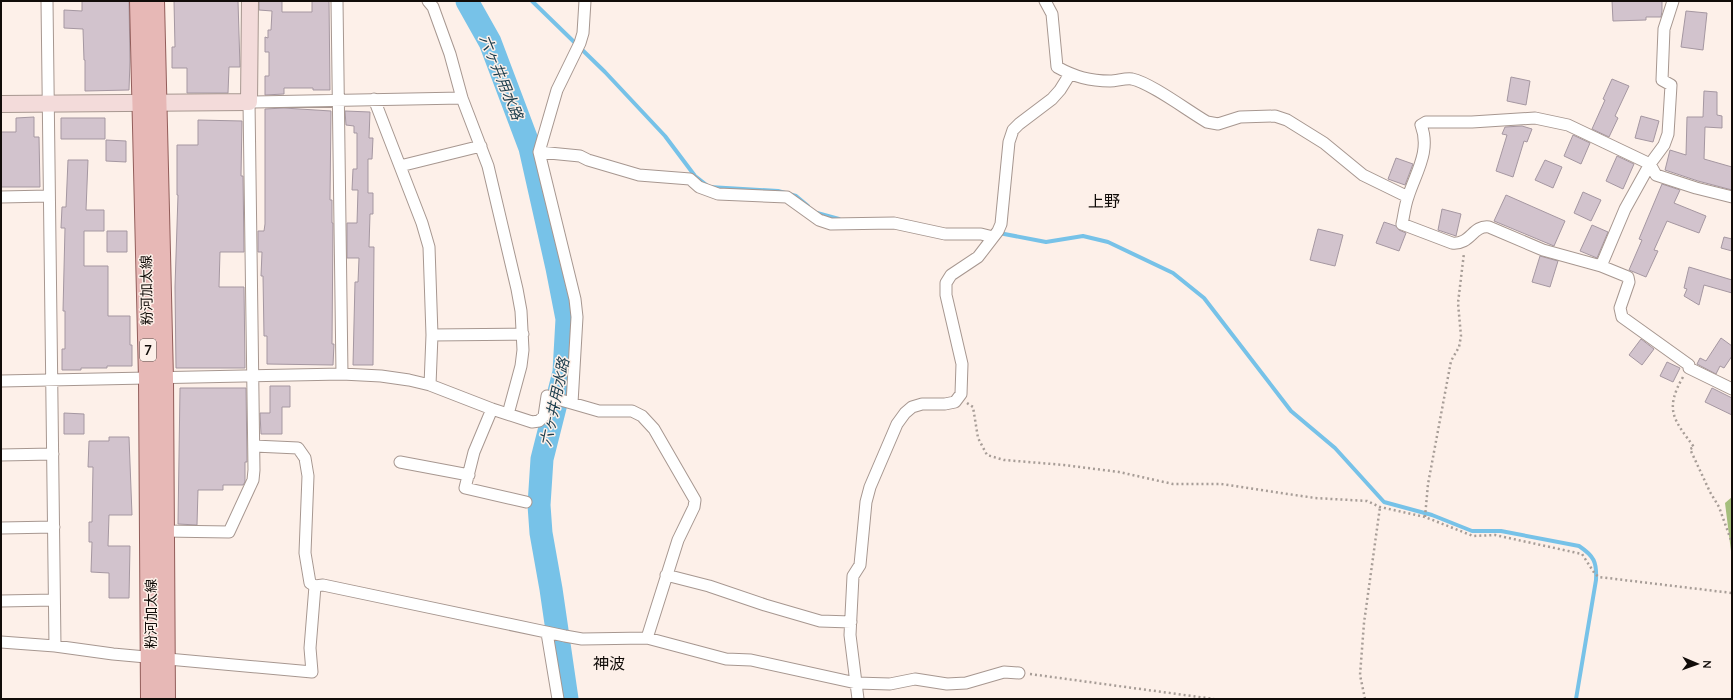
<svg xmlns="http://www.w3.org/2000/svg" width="1733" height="700" font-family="Lato,'Noto Sans JP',sans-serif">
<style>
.forest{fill:#a5be7c}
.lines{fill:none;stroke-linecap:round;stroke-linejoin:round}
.stream{stroke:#77c2e8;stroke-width:4}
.river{stroke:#77c2e8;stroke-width:23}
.building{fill:#d2c3cd;stroke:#a597a1}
.street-casing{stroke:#a79790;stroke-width:13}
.secondary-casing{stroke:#a79790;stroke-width:18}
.primary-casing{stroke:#925d5a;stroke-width:20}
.path{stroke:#a79d97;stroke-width:2.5;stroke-dasharray:2 3;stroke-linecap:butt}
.street{stroke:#fff;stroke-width:11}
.secondary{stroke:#f3dbda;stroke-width:16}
.primary{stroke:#e7b8b6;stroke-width:18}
.labels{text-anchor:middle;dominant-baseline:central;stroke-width:3;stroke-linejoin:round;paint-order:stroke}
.shield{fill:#fdf0e9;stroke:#58504c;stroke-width:1}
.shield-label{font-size:13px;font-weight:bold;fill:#110c09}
.street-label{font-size:14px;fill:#110c09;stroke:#fdf0e9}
.water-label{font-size:15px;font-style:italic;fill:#193b4b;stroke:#fdf0e9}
.quarter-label{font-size:16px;fill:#110c09;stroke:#fdf0e9}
</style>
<rect width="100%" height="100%" fill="#fdf0e9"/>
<path class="forest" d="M 1732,497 L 1732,559 L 1725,503 Z"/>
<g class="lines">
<path class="stream" d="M 532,1 L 605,72 L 665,136 L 695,176 L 709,187 L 778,191 L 796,196 L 808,206
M 817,213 L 839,219
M 999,233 L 1046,242 L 1083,236 L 1108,242 L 1173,273 L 1204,298 L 1291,411 L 1335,448 L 1384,502 L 1432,515 L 1472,531 L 1501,531 L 1579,546 C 1594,556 1597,562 1596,580 L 1576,699"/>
<path class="river" d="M 467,1 L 490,42 L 530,148 L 557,268 L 567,319 L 564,372 L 542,459 L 539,505 L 541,533 L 551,589 L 567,699"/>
</g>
<path class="building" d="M 82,1 L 129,1 L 130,61 L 129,90 L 85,91 L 85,60 L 84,60 L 83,29 L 64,28 L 64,10 L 82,11 Z
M 174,1 L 238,1 L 240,67 L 229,67 L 228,93 L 187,93 L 187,68 L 172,68 L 172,47 L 175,47 Z
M 259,1 L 282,1 L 282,12 L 312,12 L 312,1 L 329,1 L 330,90 L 313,90 L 313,88 L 284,88 L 284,94 L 265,95 L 265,76 L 269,76 L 269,52 L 265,52 L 265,37 L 268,38 L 268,30 L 271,30 L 272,11 L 259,10 Z
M 1612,1 L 1662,1 L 1662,11 L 1661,17 L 1646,17 L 1646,20 L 1613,21 Z
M 1686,11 L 1707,13 L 1703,50 L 1681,47 Z
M 1511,77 L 1530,81 L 1526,105 L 1507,101 Z
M 1612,79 L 1629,86 L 1615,116 L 1618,118 L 1609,137 L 1592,129 L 1605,100 L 1603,99 Z
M 1704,91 L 1717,92 L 1717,115 L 1722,116 L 1722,128 L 1705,127 L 1704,159 L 1732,167 L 1732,190 L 1698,181 L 1665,170 L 1670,150 L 1686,155 L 1687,117 L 1703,117 Z
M 284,108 L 331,111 L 330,200 L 332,200 L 332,223 L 333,223 L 332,344 L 334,344 L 333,365 L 267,364 L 267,336 L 264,336 L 263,276 L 261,276 L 262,252 L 258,252 L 258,231 L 264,231 L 265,224 L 265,109 Z
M 345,111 L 370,112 L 369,138 L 373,138 L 372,159 L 368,159 L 368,193 L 373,193 L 373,214 L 370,214 L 369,247 L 374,247 L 373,365 L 353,365 L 355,282 L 358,282 L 359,258 L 347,258 L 347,223 L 357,223 L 358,190 L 352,190 L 353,169 L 357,169 L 357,133 L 354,133 L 354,126 L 346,125 Z
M 1641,116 L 1659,121 L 1653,142 L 1635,138 Z
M 34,117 L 34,137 L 39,137 L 40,187 L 1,187 L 1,132 L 16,132 L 16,118 Z
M 61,118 L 105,118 L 105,139 L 61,139 Z
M 198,120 L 242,121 L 241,176 L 243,176 L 244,252 L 220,252 L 219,287 L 244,287 L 245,368 L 176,368 L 175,287 L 178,195 L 177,195 L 177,145 L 198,145 Z
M 1522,126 L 1532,129 L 1527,142 L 1524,141 L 1513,177 L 1496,171 L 1507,135 L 1502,134 L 1505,127 Z
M 1573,135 L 1590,143 L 1581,164 L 1564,156 Z
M 106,140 L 126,141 L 126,162 L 106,161 Z
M 1617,156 L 1634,164 L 1623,189 L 1606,181 Z
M 1396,158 L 1413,164 L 1405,185 L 1388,179 Z
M 68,160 L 88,160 L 86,210 L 104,210 L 104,231 L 84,231 L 84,266 L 108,266 L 108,316 L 130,316 L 130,345 L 132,345 L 132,366 L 107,366 L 107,368 L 81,368 L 81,370 L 62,370 L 62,349 L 65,349 L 65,311 L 63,311 L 65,228 L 61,228 L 62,207 L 66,207 Z
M 1545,160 L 1562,167 L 1553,188 L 1535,180 Z
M 1662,184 L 1680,190 L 1674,203 L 1706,216 L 1699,233 L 1667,221 L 1654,250 L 1658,251 L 1646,277 L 1629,270 L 1642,240 L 1639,239 Z
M 1583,192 L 1601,200 L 1591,221 L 1574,213 Z
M 1506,195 L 1565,221 L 1554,246 L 1494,221 Z
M 1442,209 L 1461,214 L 1456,236 L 1438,230 Z
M 1384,222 L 1396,226 L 1399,230 L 1406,233 L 1399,251 L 1376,243 Z
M 1592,225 L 1608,232 L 1597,258 L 1580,251 Z
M 1318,229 L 1343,235 L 1335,266 L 1310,260 Z
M 107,231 L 127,231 L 127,252 L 107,252 Z
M 1724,237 L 1732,239 L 1732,251 L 1721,248 Z
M 1540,256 L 1558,261 L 1550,287 L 1532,282 Z
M 1689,267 L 1732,280 L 1732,293 L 1704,285 L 1699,305 L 1684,296 L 1687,289 L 1684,288 Z
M 1721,338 L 1732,346 L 1732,356 L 1724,368 L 1720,366 L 1716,374 L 1697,364 L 1700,358 L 1706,361 Z
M 1641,339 L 1654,349 L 1642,365 L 1629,355 Z
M 1667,362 L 1680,368 L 1673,382 L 1660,376 Z
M 270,386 L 290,386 L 290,407 L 282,407 L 282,434 L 261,434 L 260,413 L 270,413 Z
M 180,388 L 246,388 L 247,462 L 245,462 L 245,482 L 243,485 L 223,485 L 223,490 L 198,490 L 197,525 L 178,524 Z
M 1712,388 L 1732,398 L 1732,415 L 1705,402 Z
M 64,413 L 84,414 L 84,434 L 64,434 Z
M 109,437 L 129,437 L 132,515 L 109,515 L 108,546 L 130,546 L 129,598 L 109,598 L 109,573 L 91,572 L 92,542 L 89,542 L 89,522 L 92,522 L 93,467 L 88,467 L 89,441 L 109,441 Z"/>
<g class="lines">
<g class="street-casing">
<path id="street" d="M 47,1 L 55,646
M 337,1 L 342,374
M 428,1 L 433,7 L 450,54 L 462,98 L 488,166 L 517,289 L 521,311 L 523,350 L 521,366 L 508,414
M 1045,1 L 1052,14 L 1057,67 C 1075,77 1090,81 1110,81 C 1117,81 1125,78 1132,79 C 1151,83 1188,111 1207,122 L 1218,124 L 1240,117 L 1275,116 L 1287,120 L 1324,143 L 1363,175 L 1408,197
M 374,99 L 422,223 L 429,247 L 432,335 L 430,385
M 539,152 L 580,156 L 588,160 L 639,175 L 690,179 L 699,187 L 718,194 L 787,197 L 819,220 L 831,224 L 894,223 L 945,234 L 981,234 L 993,237
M 400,166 L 481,146
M 1,197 L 49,196
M 1732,197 L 1696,188 L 1656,175 L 1650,164 L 1568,125 L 1535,118 L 1472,122 L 1426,122 L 1421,125 C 1431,151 1416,172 1408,197 C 1405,205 1404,215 1402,224 L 1452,243 C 1471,245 1472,225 1489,227 L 1543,250 L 1601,266 L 1628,277 L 1629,282 L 1620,308 L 1622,317 L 1689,365 L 1689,368 L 1732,389
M 1601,266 L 1625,209 L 1650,164 L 1664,145 L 1668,134 L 1671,85 L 1662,80 L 1664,29 L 1673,1
M 432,335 L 523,334
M 1,381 L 342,374 L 381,376 L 409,380 L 430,385 L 492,409 L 532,422 L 539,421 L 544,416 L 547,396 L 599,411 L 632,411 L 642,416 L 654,429 L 695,500 L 694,507 L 678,540 L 647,638
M 572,403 L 577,317 L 575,299 L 539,152 L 557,90 L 580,43 L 583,33 L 585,1
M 492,409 L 474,452 L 465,488 L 526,502
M 254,446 L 298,448 L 305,458 L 308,476 L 305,553 L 310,583 L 315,586
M 1,455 L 53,454
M 400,462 L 469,475
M 1,528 L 54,527
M 164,531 L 229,532 L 253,480 L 254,470 L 249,102 L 462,98
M 666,575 L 709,586 L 765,605 L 820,621 L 851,622
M 1,601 L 54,600
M 547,633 L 558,699
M 1,642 L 55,646 L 113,654 L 312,672 L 310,648 L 315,586 L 323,585 L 565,636 L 582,639 L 647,638 L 726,659 L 751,660 L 856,683 L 890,684 L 915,679 L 947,684 L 966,683 L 1004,672 L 1019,673
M 858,699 L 850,635 L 853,576 L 860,565 L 866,502 L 870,487 L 897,424 L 905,413 L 912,407 L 922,404 L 945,404 L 955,402 L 961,394 L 962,364 L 946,295 L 946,283 L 951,275 L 978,257 L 998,231 L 1001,224 L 1009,142 L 1013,130 L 1019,124 L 1052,99 L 1060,90 L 1070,74"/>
</g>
<g class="secondary-casing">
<path id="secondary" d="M 1,104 L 249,102 L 250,1"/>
</g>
<g class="primary-casing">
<path id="primary" d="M 139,1 L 148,379 L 150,699
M 155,1 L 164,379 L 166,699"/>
</g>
<path class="path" d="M 1683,377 C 1664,410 1674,420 1694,447 L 1690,449 L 1710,492 L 1719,507 L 1732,543
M 967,403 L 973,407 L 978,438 L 987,455 L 1004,460 L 1064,465 L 1119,472 L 1173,484 L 1221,484 L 1315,498 L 1367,501 L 1380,507 L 1425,517 L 1473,536 L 1495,535 L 1582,554 L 1595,574 L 1599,577 L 1732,593
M 1425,517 L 1428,484 L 1451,361 L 1459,347 L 1461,336 L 1458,303 L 1464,253
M 1030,674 L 1214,699
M 1365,699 L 1360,675 L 1364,623 L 1380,507"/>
<use href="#street" class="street"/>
<use href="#secondary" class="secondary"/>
<use href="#primary" class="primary"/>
</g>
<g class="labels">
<rect class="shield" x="140" y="339" width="16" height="22" rx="3"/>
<g class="shield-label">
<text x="148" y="350">7</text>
</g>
<g class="street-label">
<text transform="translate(146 290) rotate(-91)">粉河加太線</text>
<text transform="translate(150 614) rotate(-90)">粉河加太線</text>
</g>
<g class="water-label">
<text transform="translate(502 77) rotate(68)">六ヶ井用水路</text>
<text transform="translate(554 402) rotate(-78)">六ヶ井用水路</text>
</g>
<g class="quarter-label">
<text x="1104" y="200">上野</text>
<text x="609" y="662">神波</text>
</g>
</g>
<rect width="1733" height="700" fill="none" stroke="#110c09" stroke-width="4"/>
<g transform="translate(1697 664) rotate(92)" stroke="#fdf0e9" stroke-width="3" paint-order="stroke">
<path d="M0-3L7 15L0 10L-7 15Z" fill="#110c09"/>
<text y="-6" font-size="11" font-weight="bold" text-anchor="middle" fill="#110c09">N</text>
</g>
</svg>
